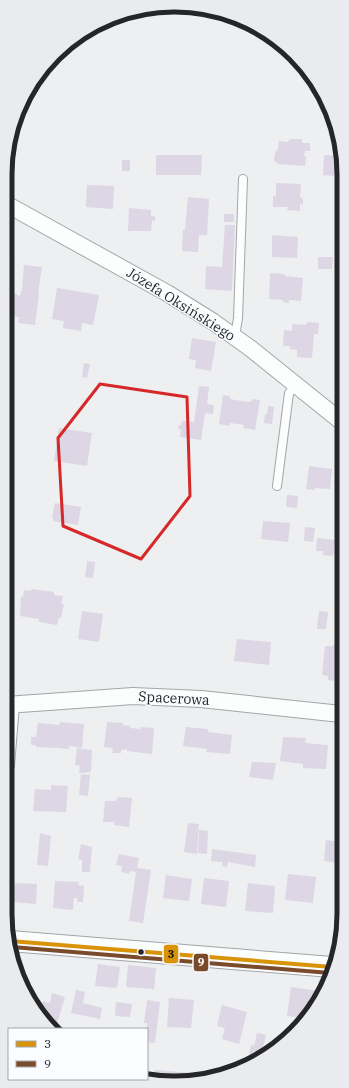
<svg xmlns="http://www.w3.org/2000/svg" width="349" height="1088" font-family="'IBM Plex Serif',serif">
<style>
.building{fill:#ddd6e4}
.lines{fill:none;stroke-linecap:round;stroke-linejoin:round}
.service-casing{stroke:#a4a5a7;stroke-width:10}
.minor-casing{stroke:#a4a5a7;stroke-width:18}
.tertiary-casing{stroke:#a4a5a7;stroke-width:22}
.service{stroke:#fcfdfd;stroke-width:8}
.minor{stroke:#fcfdfd;stroke-width:16}
.tertiary{stroke:#fcfdfd;stroke-width:20}
.bus-1-casing{stroke:#fafcff;stroke-width:7}
.bus-2-casing{stroke:#fafcff;stroke-width:7}
.bus-1{stroke:#d89306;stroke-width:4}
.bus-2{stroke:#7a4b2a;stroke-width:4}
.marked{fill:none;stroke:#d62828;stroke-width:3;stroke-linejoin:round}
.bus-dot{fill:#252628;stroke:#fafcff;stroke-width:1.5}
.labels{text-anchor:middle;dominant-baseline:central;stroke-width:3;stroke-linejoin:round;paint-order:stroke}
.street-label{font-size:14px;fill:#252628;stroke:#fafcff}
.rim{fill:none;stroke:#252628;stroke-width:5}
.line-badge{stroke:#fafcff;stroke-width:1.5}
.badge-label{font-size:11px;text-anchor:middle;font-weight:bold;fill:#fff}
.pale-badge-label{font-size:11px;text-anchor:middle;font-weight:bold;fill:#111}
</style>
<rect width="100%" height="100%" fill="#edeff1"/>
<path class="building" d="M 291,139 L 302,139 L 302,143 L 310,143 L 310,151 L 305,151 L 304,156 L 306,157 L 305,166 L 278,164 L 274,160 L 275,153 L 278,149 L 279,141 L 287,142 Z
M 156,155 L 202,155 L 201,175 L 156,175 Z
M 324,155 L 338,156 L 338,176 L 323,175 Z
M 122,160 L 130,160 L 130,171 L 122,171 Z
M 276,183 L 301,184 L 300,197 L 303,199 L 303,203 L 302,205 L 300,204 L 300,211 L 287,210 L 288,207 L 273,207 L 273,196 L 276,196 Z
M 87,185 L 114,186 L 113,209 L 86,207 Z
M 188,197 L 209,199 L 207,235 L 199,235 L 198,252 L 182,251 L 183,230 L 185,230 Z
M 129,208 L 151,210 L 151,216 L 155,216 L 155,221 L 152,220 L 151,231 L 129,231 L 128,232 Z
M 224,214 L 234,214 L 234,222 L 224,222 Z
M 225,225 L 235,225 L 232,291 L 205,289 L 206,266 L 222,267 Z
M 272,235 L 298,237 L 297,258 L 272,257 Z
M 318,257 L 333,257 L 332,269 L 318,269 Z
M 24,265 L 42,267 L 38,293 L 39,293 L 35,325 L 18,323 L 19,317 L 8,316 L 8,293 L 17,294 L 17,295 L 20,296 L 21,291 L 22,291 Z
M 270,273 L 285,274 L 285,276 L 303,278 L 301,301 L 289,300 L 289,303 L 283,302 L 283,300 L 269,299 Z
M 57,288 L 99,295 L 93,325 L 82,323 L 81,331 L 63,328 L 64,321 L 52,319 Z
M 307,322 L 319,323 L 318,334 L 314,334 L 312,358 L 297,357 L 297,350 L 290,349 L 290,346 L 283,346 L 284,330 L 292,331 L 292,324 L 306,325 Z
M 192,338 L 216,342 L 211,371 L 195,368 L 196,360 L 189,359 Z
M 84,363 L 90,364 L 87,378 L 82,377 Z
M 199,386 L 209,387 L 207,404 L 214,405 L 213,414 L 205,413 L 201,440 L 180,437 L 181,429 L 178,429 L 179,425 L 181,425 L 182,421 L 194,422 Z
M 223,395 L 230,396 L 230,399 L 241,401 L 251,402 L 252,399 L 260,400 L 255,430 L 243,428 L 244,425 L 230,423 L 230,426 L 219,424 Z
M 268,406 L 274,407 L 272,424 L 264,423 L 265,414 L 267,414 Z
M 59,428 L 92,433 L 87,466 L 54,461 Z
M 309,466 L 332,469 L 330,489 L 315,488 L 315,490 L 306,489 Z
M 339,484 L 342,485 L 342,505 L 336,504 Z
M 287,495 L 298,496 L 297,508 L 286,507 Z
M 55,503 L 81,507 L 78,525 L 53,521 L 53,517 L 52,517 Z
M 263,521 L 290,523 L 288,542 L 261,539 Z
M 305,527 L 315,528 L 313,542 L 304,541 Z
M 317,538 L 335,540 L 333,556 L 323,555 L 323,551 L 316,551 Z
M 87,561 L 95,562 L 93,578 L 85,577 Z
M 32,589 L 54,592 L 54,595 L 63,596 L 61,604 L 64,604 L 61,618 L 59,618 L 57,625 L 39,622 L 39,619 L 20,616 L 21,597 L 23,597 L 24,590 L 31,591 Z
M 82,611 L 103,614 L 99,642 L 78,639 Z
M 319,611 L 328,612 L 326,629 L 317,629 Z
M 237,639 L 271,642 L 269,665 L 234,661 Z
M 335,644 L 339,644 L 341,647 L 341,677 L 336,676 L 335,681 L 328,680 L 328,676 L 322,675 L 325,646 L 332,646 Z
M 60,722 L 84,724 L 82,748 L 69,746 L 69,749 L 58,748 L 36,747 L 36,745 L 31,745 L 31,737 L 36,737 L 38,723 L 59,725 Z
M 107,722 L 123,723 L 123,725 L 130,726 L 130,728 L 141,729 L 141,727 L 154,728 L 152,754 L 127,751 L 127,749 L 121,750 L 121,753 L 112,753 L 113,748 L 104,747 Z
M 186,727 L 208,729 L 208,732 L 232,735 L 230,754 L 206,752 L 207,749 L 183,746 Z
M 283,737 L 306,738 L 305,743 L 328,745 L 326,769 L 303,768 L 303,764 L 280,761 Z
M 77,748 L 92,750 L 91,772 L 79,773 L 80,766 L 75,765 Z
M 252,762 L 276,763 L 273,780 L 249,777 Z
M 81,774 L 90,775 L 88,796 L 79,795 Z
M 51,785 L 68,786 L 66,812 L 33,811 L 35,789 L 51,790 Z
M 118,797 L 132,798 L 129,827 L 114,825 L 114,822 L 103,822 L 105,801 L 116,801 Z
M 188,823 L 199,824 L 197,854 L 184,852 Z
M 199,830 L 208,831 L 207,854 L 198,853 Z
M 40,833 L 51,836 L 48,866 L 37,865 Z
M 326,840 L 341,842 L 341,879 L 335,878 L 337,863 L 324,861 Z
M 81,844 L 92,847 L 90,872 L 82,872 L 82,860 L 78,859 Z
M 212,849 L 256,855 L 255,867 L 228,862 L 227,867 L 222,866 L 223,862 L 211,861 Z
M 119,854 L 139,858 L 137,868 L 151,870 L 143,923 L 129,921 L 136,872 L 130,871 L 129,874 L 121,872 L 122,866 L 116,865 Z
M 288,874 L 316,877 L 313,903 L 285,900 Z
M 166,875 L 192,879 L 189,901 L 163,898 Z
M 204,878 L 229,881 L 226,907 L 201,904 Z
M 55,881 L 79,882 L 78,885 L 84,886 L 83,902 L 77,902 L 77,898 L 74,898 L 73,910 L 53,908 Z
M 15,883 L 37,884 L 36,904 L 13,902 Z
M 248,883 L 275,886 L 273,913 L 245,911 Z
M 98,964 L 120,967 L 117,988 L 95,986 Z
M 128,965 L 156,968 L 154,989 L 126,987 Z
M 291,987 L 318,991 L 316,1007 L 306,1018 L 287,1016 Z
M 76,990 L 85,992 L 83,1003 L 102,1008 L 100,1019 L 71,1013 Z
M 52,993 L 65,997 L 56,1027 L 47,1025 L 44,1021 L 46,1015 L 40,1013 L 43,1001 L 50,1003 Z
M 169,998 L 194,1000 L 191,1028 L 167,1027 Z
M 147,1000 L 160,1002 L 155,1043 L 147,1042 L 147,1023 L 144,1023 Z
M 116,1002 L 132,1004 L 130,1017 L 115,1016 Z
M 222,1005 L 247,1012 L 239,1044 L 222,1039 L 225,1028 L 217,1026 Z
M 257,1033 L 266,1035 L 261,1056 L 249,1054 L 251,1045 L 254,1046 Z
M 155,1070 L 192,1073 L 191,1079 L 154,1081 Z
M 196,1074 L 222,1076 L 219,1077 L 196,1079 Z"/>
<g class="lines">
<g class="service-casing">
<path id="service" d="M 235,337 L 238,318 L 243,179
M 277,486 L 289,393 L 296,385"/>
</g>
<g class="minor-casing">
<path id="minor" d="M 8,205 L 167,293 L 212,321 L 250,348 L 342,422
M 6,705 L 133,696 L 201,699 L 341,714
M 6,765 L 11,705"/>
</g>
<g class="tertiary-casing">
<path id="tertiary" d="M 10,941 L 332,967"/>
</g>
<use href="#service" class="service"/>
<use href="#minor" class="minor"/>
<use href="#tertiary" class="tertiary"/>
<g class="bus-1-casing">
<path id="bus-1" d="M 10,941 L 332,967"/>
</g>
<g class="bus-2-casing">
<path id="bus-2" d="M 12,947 L 330,973"/>
</g>
<use href="#bus-1" class="bus-1"/>
<use href="#bus-2" class="bus-2"/>
</g>
<path class="marked" d="M 100,384 L 187,397 L 190,496 L 141,559 L 63,526 L 58,438 Z"/>
<circle class="bus-dot" cx="141" cy="952" r="3.5"/>
<g class="labels">
<g class="street-label">
<text transform="translate(181 304) rotate(32)">Józefa Oksińskiego</text>
<text transform="translate(174 698) rotate(3)">Spacerowa</text>
</g>
</g>
<path d="M0 0H349V1088H0ZM174 12H175A162 162 0 0 1 337 174V914A162 162 0 0 1 175 1076H174A162 162 0 0 1 12 914V174A162 162 0 0 1 174 12Z" fill="#e9ebee" fill-rule="evenodd"/>
<path class="rim" d="M174 12H175A162 162 0 0 1 337 174V914A162 162 0 0 1 175 1076H174A162 162 0 0 1 12 914V174A162 162 0 0 1 174 12Z"/>
<g class="line-badge">
<rect x="163" y="944" width="16" height="20" rx="4" fill="#d89306"/>
<rect x="193" y="953" width="16" height="19" rx="4" fill="#7a4b2a"/>
</g>
<g class="badge-label">
<text x="201" y="966">9</text>
</g>
<g class="pale-badge-label">
<text x="171" y="958">3</text>
</g>
<rect x="8" y="1028" width="140" height="52" fill="#fafcff" stroke="#a5a6a9"/>
<rect x="16" y="1041" width="20" height="6" fill="#d89306" stroke="#a5a6a9"/>
<text x="44" y="1048" font-size="12" fill="#252628">3</text>
<rect x="16" y="1061" width="20" height="6" fill="#7a4b2a" stroke="#a5a6a9"/>
<text x="44" y="1068" font-size="12" fill="#252628">9</text>
</svg>
